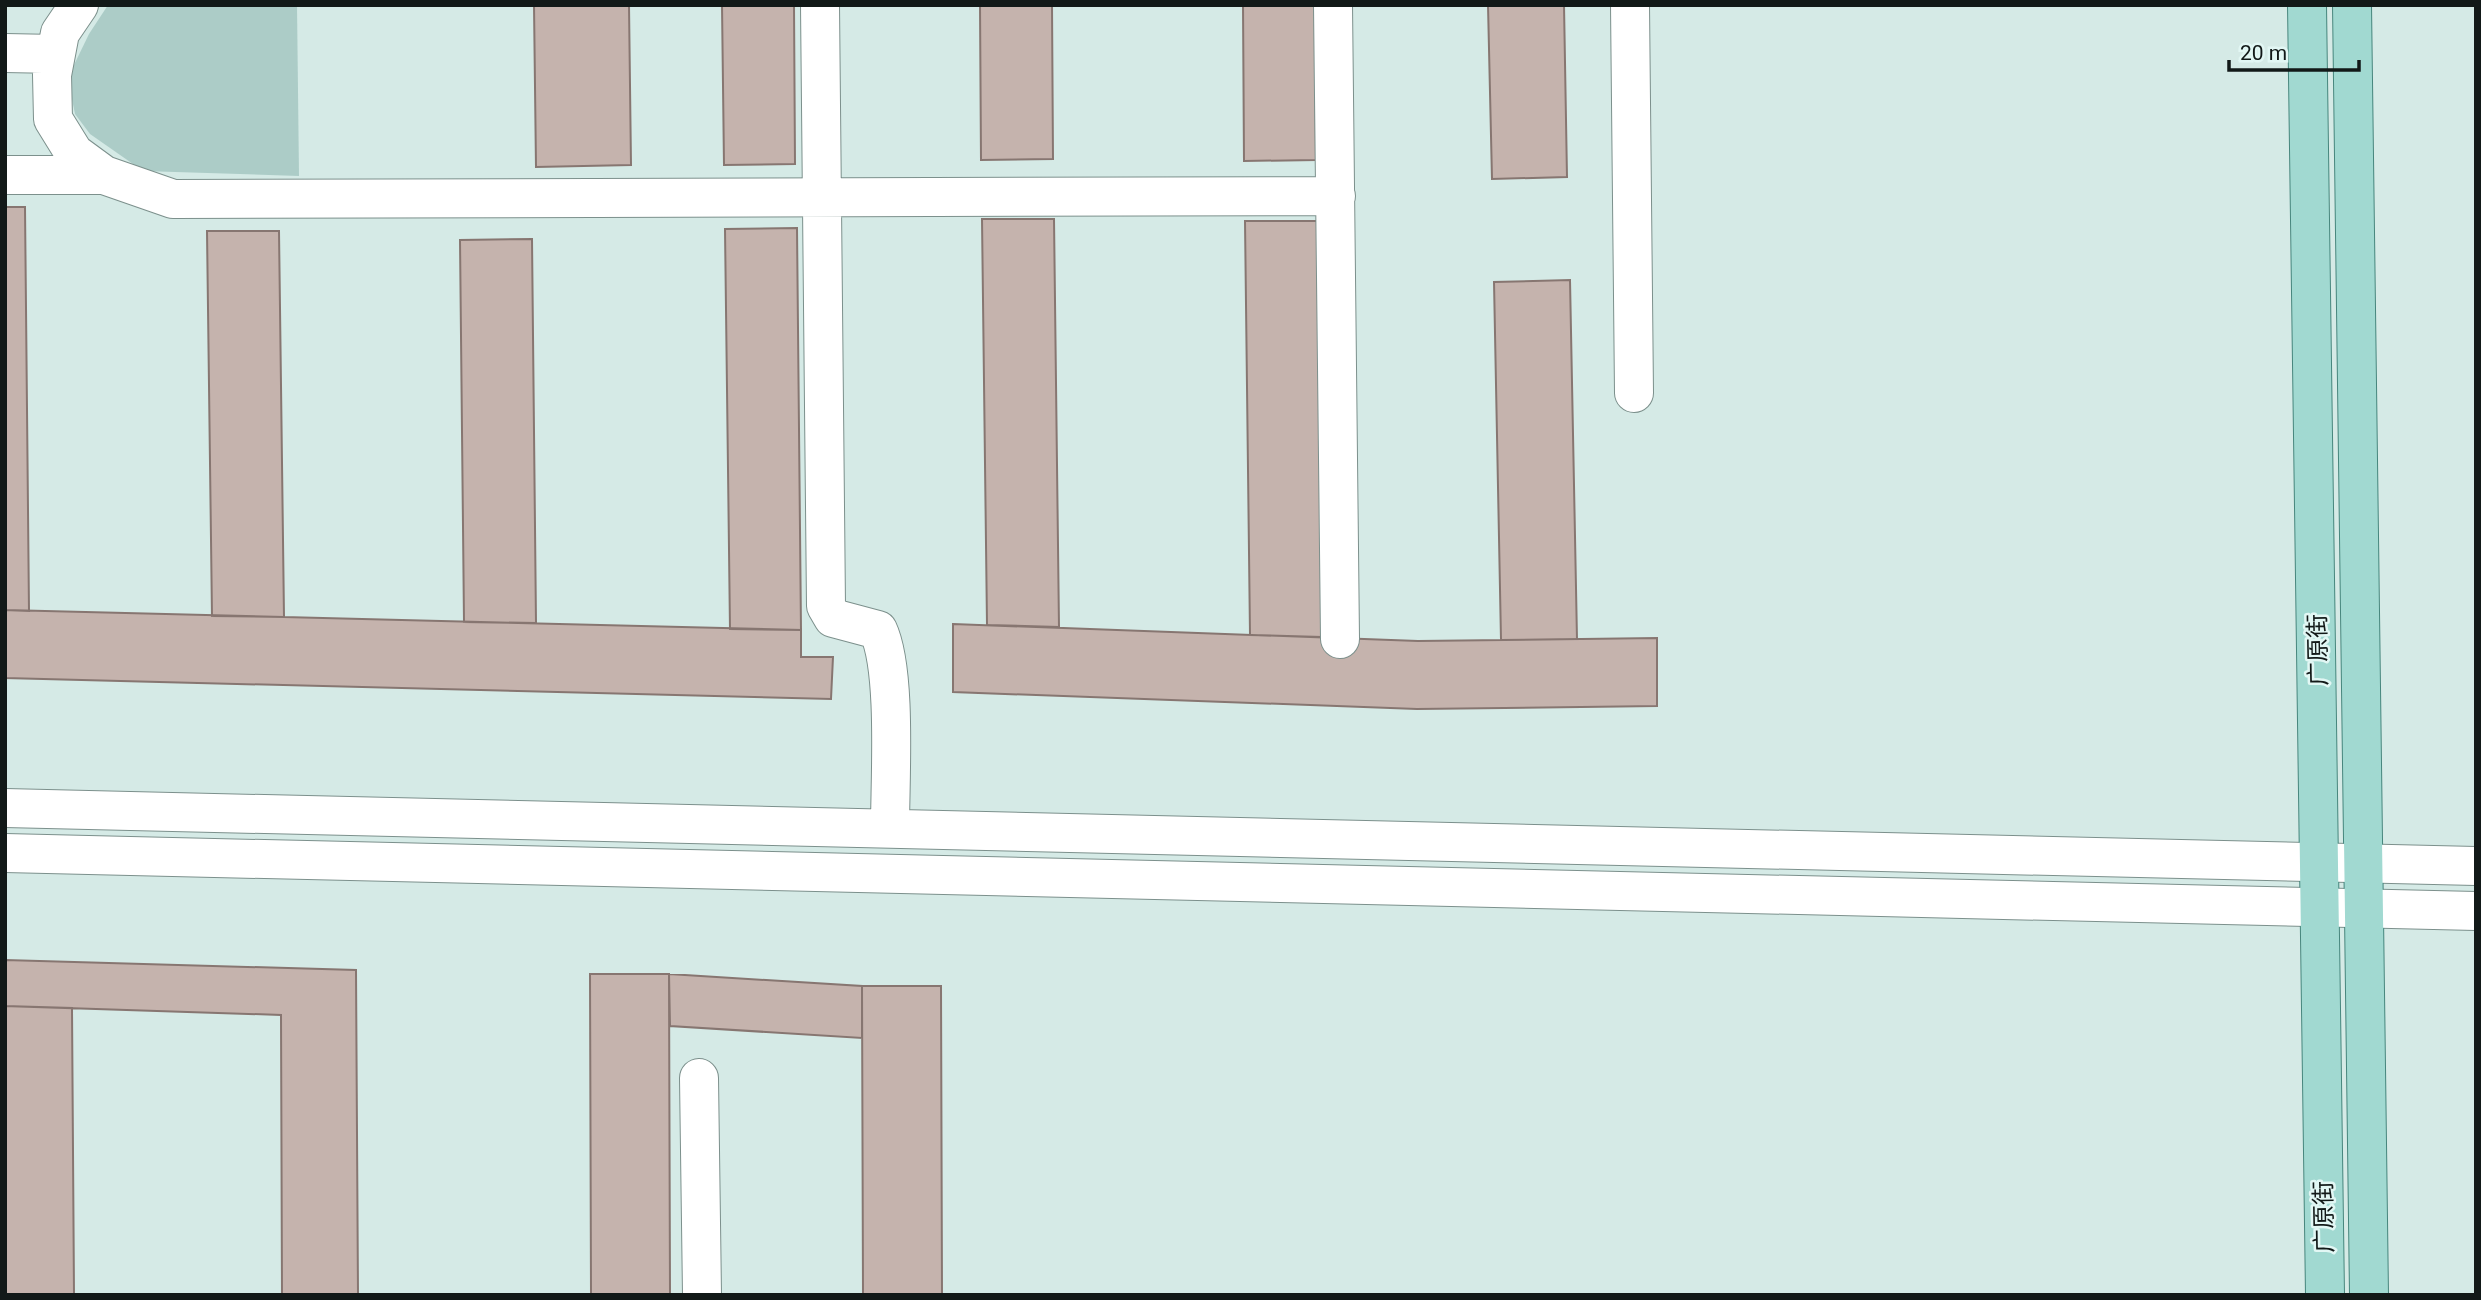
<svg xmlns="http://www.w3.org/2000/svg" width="2481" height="1300" font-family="Roboto,'Noto Sans SC',sans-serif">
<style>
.green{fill:#acccc7}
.building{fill:#c5b3ad;stroke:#877671;stroke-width:2}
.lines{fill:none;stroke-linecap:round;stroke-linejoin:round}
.minor-casing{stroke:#7c908c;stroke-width:40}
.major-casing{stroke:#47867d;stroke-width:40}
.minor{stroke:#fff;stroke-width:38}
.major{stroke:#a1d9d1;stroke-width:38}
.labels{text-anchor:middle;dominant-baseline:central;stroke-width:5;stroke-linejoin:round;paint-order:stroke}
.street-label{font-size:24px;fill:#121918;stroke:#e2f7f4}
</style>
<rect width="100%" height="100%" fill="#d5eae6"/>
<path class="green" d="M 108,5 L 297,5 L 299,176 L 143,171 L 90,134 L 75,114 L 70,89 L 72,69 L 89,34 Z"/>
<path class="building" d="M 534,5 L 629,5 L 631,165 L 536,167 Z
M 722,5 L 794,5 L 795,164 L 724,165 Z
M 980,5 L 1052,5 L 1053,159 L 981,160 Z
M 1243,5 L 1315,5 L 1316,160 L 1244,161 Z
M 1488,5 L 1564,5 L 1567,177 L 1492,179 Z
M 5,207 L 25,207 L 29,611 L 5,610 Z
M 982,219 L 1054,219 L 1059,627 L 987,625 Z
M 1245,221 L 1317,221 L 1322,637 L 1250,635 Z
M 797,228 L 801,630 L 730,629 L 725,229 Z
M 207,231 L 279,231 L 284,617 L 212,616 Z
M 532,239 L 536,623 L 464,622 L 460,240 Z
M 1570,280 L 1577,639 L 1501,640 L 1494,282 Z
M 5,610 L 801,630 L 801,657 L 833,657 L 831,699 L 5,678 Z
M 953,624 L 1418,641 L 1657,638 L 1657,706 L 1417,709 L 953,692 Z
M 5,960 L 356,970 L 358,1295 L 282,1295 L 281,1015 L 5,1006 Z
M 590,974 L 669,974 L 670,1295 L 591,1295 Z
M 669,974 L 862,986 L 862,1038 L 670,1026 Z
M 862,986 L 941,986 L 942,1295 L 863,1295 Z
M 5,1006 L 72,1008 L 74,1295 L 5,1295 Z"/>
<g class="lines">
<g class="minor-casing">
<path id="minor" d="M 79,5 L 60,33 L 52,75 L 53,119 L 74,153 L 104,175 L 173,199 L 1336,196
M 820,5 L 826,606 L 833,618 L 878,630 C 897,670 890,779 890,828
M 1333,5 L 1340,639
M 1630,5 L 1634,393
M 5,53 L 56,54
M 5,175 L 104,175
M 5,808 L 2476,866
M 5,853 L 2476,911
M 699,1078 L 702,1295"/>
</g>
<g class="major-casing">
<path id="major" d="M 2307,5 L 2325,1295
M 2352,5 L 2369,1295"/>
</g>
<use href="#minor" class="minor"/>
<use href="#major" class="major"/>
</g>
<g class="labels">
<g class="street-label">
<text transform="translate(2318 650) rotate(-91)">广原街</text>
<text transform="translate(2324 1217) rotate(-91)">广原街</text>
</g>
</g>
<rect width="2481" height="1300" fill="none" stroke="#121918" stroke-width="14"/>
<path d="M2229 60v10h130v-10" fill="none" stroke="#121918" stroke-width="3.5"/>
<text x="2240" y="60" font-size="21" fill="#121918" stroke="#e2f7f4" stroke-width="5" paint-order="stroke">20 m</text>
</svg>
